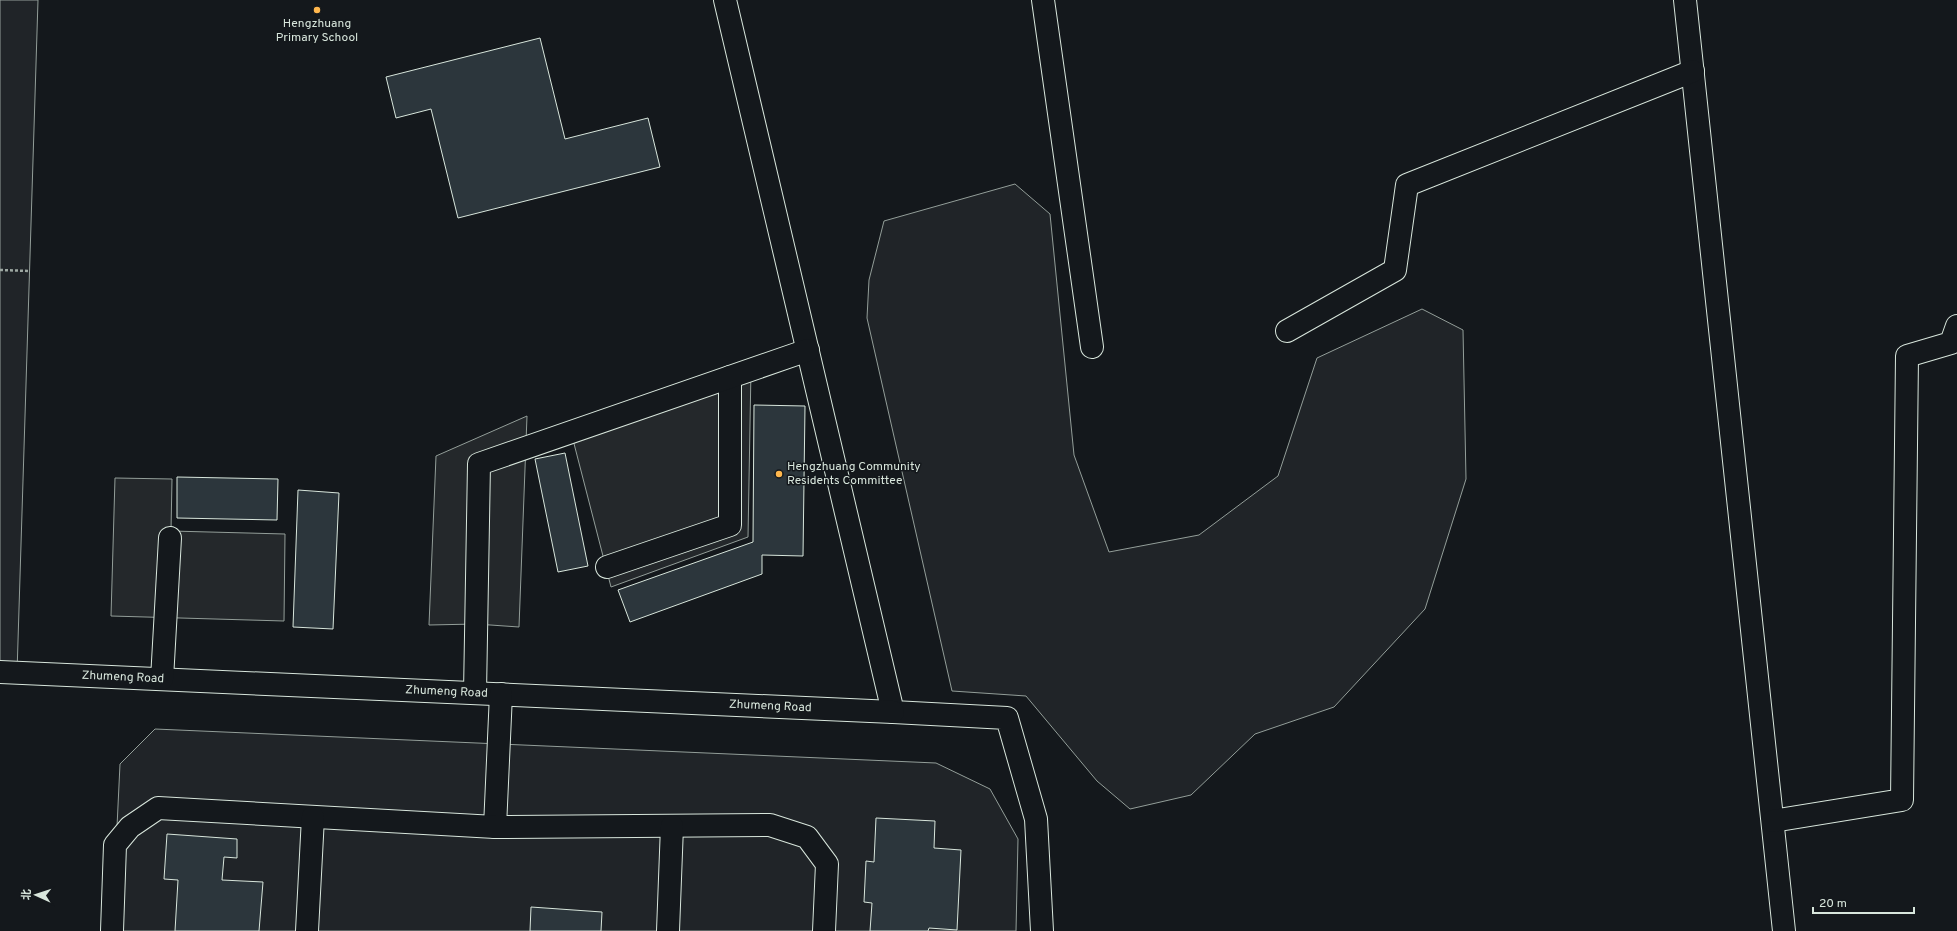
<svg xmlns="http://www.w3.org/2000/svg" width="1957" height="931" font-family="Overpass,'Noto Sans SC',sans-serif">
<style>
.green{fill:#202428;stroke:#939e99}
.parking{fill:#24282b;stroke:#939e99}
.building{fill:#2c363c;stroke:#d8e6dc}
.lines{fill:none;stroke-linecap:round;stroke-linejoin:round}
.minor-casing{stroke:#d8e6dc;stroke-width:24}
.path{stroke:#9da8a2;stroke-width:2.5;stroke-dasharray:3 2;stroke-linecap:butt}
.minor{stroke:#14181c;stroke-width:22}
.poi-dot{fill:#ffb74d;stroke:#14181c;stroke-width:1.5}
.labels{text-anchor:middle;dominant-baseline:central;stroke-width:3;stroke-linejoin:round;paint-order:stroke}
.poi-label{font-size:12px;fill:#d8e6dc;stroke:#14181c}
.street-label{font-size:12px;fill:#d8e6dc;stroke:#14181c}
</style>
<rect width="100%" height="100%" fill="#14181c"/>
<path class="green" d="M 0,0 L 38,0 L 17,673 L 0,672 Z
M 1015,184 L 1050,214 L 1074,455 L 1109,552 L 1199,535 L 1278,476 L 1317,358 L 1422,309 L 1463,330 L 1466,479 L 1425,609 L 1334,707 L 1255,734 L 1191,795 L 1130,809 L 1097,781 L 1026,696 L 952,691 L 867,318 L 869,280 L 884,221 Z
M 155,729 L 936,763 L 990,789 L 1018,839 L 1016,931 L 112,931 L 120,764 Z"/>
<path class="parking" d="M 751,369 L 748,537 L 611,587 L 571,432 Z
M 527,416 L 519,627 L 476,624 L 429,625 L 436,456 Z
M 115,478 L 172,479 L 171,531 L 285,534 L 284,621 L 111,616 Z"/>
<path class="building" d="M 540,38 L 565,139 L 648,118 L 660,167 L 458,218 L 431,109 L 396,118 L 386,77 Z
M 754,405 L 805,406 L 803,556 L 762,555 L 762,574 L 630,622 L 618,590 L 753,542 Z
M 565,453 L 588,566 L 558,572 L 535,459 Z
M 177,477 L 278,479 L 277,520 L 177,518 Z
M 298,490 L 339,493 L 333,629 L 293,627 Z
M 876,818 L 935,821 L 934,848 L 961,850 L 957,930 L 929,928 L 928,931 L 870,931 L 872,903 L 864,902 L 866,861 L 874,862 Z
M 167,834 L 237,839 L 237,858 L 224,857 L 222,880 L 263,882 L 259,931 L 175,931 L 178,880 L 164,879 Z
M 531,907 L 602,912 L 601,931 L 530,931 Z"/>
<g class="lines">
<g class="minor-casing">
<g id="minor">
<path d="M 725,0 L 893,712 L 1007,718 L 1036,819 L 1042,931"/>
<path d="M 1043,0 L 1092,347"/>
<path d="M 1685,0 L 1784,931"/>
<path d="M 1287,331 L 1395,270 L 1407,185 L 1693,71"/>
<path d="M 607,567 L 730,525 L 730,377"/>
<path id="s1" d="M 0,672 L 893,712"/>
<path d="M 162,679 L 170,538"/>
<path d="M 475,693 L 479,464 L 808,350"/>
<path d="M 1773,821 L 1902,800 L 1907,356 L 1951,343 L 1957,326"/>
<path d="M 495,827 L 501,694"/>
<path d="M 112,931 L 115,845 L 130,827 L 158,808 L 495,827 L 770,825 L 807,837 L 827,864 L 824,931"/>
<path d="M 307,931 L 313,817"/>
<path d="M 668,931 L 672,826"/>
</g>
</g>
<path class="path" d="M 0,270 L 30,271"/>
<use href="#minor" class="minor"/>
</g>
<g class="poi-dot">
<circle cx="317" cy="10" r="4"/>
<circle cx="779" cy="474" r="4"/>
</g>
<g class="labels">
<g class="poi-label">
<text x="317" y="24">Hengzhuang<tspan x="317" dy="14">Primary School</tspan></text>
<text x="787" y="467" text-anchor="start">Hengzhuang Community<tspan x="787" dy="14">Residents Committee</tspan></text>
</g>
<g class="street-label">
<text stroke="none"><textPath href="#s1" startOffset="123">Zhumeng Road</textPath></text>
<text stroke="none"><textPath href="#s1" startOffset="447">Zhumeng Road</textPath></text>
<text stroke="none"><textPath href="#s1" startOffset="771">Zhumeng Road</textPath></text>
</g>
</g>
<g transform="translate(36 895) rotate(273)" stroke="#14181c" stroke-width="3" paint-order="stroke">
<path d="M0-3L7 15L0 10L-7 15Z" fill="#d8e6dc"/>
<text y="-6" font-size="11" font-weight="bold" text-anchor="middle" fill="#d8e6dc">北</text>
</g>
<path d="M1813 907v6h101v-6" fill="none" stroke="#d8e6dc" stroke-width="2"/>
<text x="1819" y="907" font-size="12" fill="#d8e6dc" stroke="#14181c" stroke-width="3" paint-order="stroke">20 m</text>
</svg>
